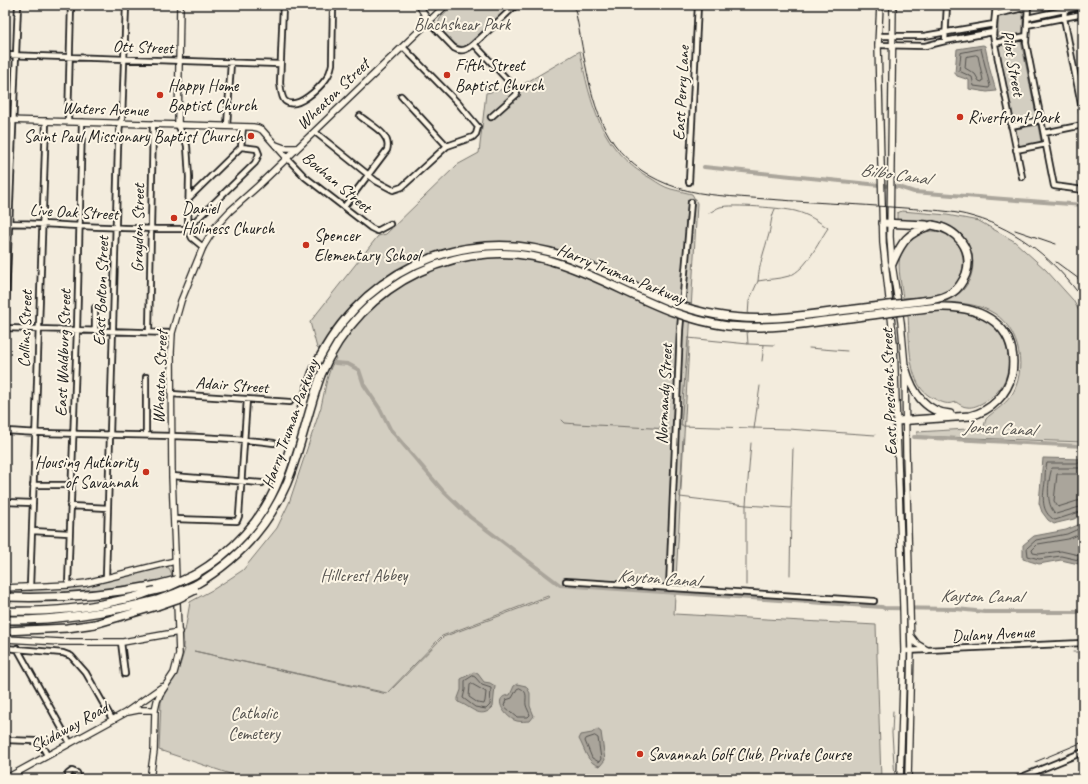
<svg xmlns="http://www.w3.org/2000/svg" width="1088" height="784" font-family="Caveat,sans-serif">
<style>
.green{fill:#d3cec1;stroke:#78756e;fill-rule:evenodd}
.water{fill:#aaa59b;stroke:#716e68}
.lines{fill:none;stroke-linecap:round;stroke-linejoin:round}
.shore{stroke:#55534f;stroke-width:1}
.stream{stroke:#716e68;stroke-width:1}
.canal{stroke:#aaa59b;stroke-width:4}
.minor-casing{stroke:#1c1c1c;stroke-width:8}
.major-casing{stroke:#1c1c1c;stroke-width:8}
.highway-casing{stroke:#1c1c1c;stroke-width:10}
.minor{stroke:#fcf5e5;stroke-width:4.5}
.major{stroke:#fcf5e5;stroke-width:5.5}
.highway{stroke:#fcf5e5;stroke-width:7}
.rail{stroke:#1c1c1c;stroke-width:1}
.highway-bridge-casing{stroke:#1c1c1c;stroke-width:10;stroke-linecap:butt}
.highway-bridge{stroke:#fcf5e5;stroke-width:7}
.poi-dot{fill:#c8321e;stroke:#fcf5e5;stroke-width:1.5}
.labels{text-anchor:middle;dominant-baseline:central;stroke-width:4;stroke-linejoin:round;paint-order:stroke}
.park-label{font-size:17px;fill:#53514e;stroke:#fcf5e5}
.street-label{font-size:17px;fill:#1c1c1c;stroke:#fcf5e5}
.poi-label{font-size:17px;fill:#1c1c1c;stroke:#fcf5e5;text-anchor:start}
.water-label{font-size:18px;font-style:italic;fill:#55534f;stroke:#fcf5e5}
</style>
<rect width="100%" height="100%" fill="#f3ecdd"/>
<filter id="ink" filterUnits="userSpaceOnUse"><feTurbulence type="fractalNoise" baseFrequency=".025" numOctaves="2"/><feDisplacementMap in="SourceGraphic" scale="8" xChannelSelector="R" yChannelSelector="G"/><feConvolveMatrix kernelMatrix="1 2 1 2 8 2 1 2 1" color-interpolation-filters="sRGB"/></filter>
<g filter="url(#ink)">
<path class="green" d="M 453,5 L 511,5 L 466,46 C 454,49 446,35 438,27 C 437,18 447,11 453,5 Z
M 1020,12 L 1023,14 L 1023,33 L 1019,35 L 1001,38 L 998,36 L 998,17 Z
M 1021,41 L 1037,119 L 1016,123 L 1013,123 L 998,46 Z
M 580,51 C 590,103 601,152 652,179 C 658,183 664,187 671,189 C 678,191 685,192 692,194 L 697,203 L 674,614 L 876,625 L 881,779 L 245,779 L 159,750 L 161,702 L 167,689 L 177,674 L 185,649 L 184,648 L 183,631 L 185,631 L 190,602 L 214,589 L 243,570 L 277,528 L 289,503 L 321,407 L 327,379 L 331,367 L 336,358 L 317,348 L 310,322 L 378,236 L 386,234 L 457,165 L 479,153 L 486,93 L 522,85 ZM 548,596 L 550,597 L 443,637 L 387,694 L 194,651 L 387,693 L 442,636 Z
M 1038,125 L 1041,142 L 1019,147 L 1015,131 L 1016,129 Z
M 902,211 L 947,215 L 979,221 L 1014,241 L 1046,270 L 1073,300 L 1083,318 L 1083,442 L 917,436 L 917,432 L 984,428 C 984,426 985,422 986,419 C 988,416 992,414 995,411 C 1002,406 1010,399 1014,391 C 1027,364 1018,325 990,311 C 976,304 960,303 945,302 C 951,298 958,295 963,290 C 982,268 972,234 946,224 C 931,218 912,221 897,221 L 897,213 Z
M 927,231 C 933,231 939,231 945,233 C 968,244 969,276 949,290 C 936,298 918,297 903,298 C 899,269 890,242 927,231 Z
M 936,311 C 951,311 968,310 981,317 C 1015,334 1019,384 984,402 C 979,405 973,408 967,407 C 963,407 959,404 956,402 C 947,405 943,403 935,399 C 906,388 910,341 908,315 Z
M 163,567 L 169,568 L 171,572 L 172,577 C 120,592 59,598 5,594 L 5,590 L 87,585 Z"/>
<path class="water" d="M 983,45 L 985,46 L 990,70 L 996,91 L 987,92 L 969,89 L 969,80 L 957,76 L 955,73 L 957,49 Z
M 1043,458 L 1083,459 L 1083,514 L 1074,519 L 1057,523 L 1054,524 L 1048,520 L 1042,512 L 1039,503 Z
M 1083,523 L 1083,565 L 1061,560 L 1039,564 L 1023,559 L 1023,545 L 1034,536 L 1066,530 Z
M 474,672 L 478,674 L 484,682 L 490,683 L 495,686 L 493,707 C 480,721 471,706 458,702 L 458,698 L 461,690 L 461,679 Z
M 517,684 L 526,686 L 530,693 L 530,706 L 534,716 L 530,721 C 526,721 521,722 517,721 C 506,719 490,696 510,695 L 514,686 Z
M 597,729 L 601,732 L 605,760 L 600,766 C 587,764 585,749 579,739 L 581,735 L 592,733 Z"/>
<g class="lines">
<path class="shore" d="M 981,49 L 990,86 L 989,88 L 974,86 L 972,77 L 959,71 L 961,53 Z
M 976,55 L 978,56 L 983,80 L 982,82 L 979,81 L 975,74 L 965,68 L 966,57 Z
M 1083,463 L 1047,463 C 1045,469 1045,476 1045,482 C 1043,496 1040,512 1055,520 L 1083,511
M 1083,468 L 1052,468 C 1048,480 1045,505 1056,514 L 1083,506
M 1083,474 L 1057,474 L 1054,501 L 1058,507 L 1077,501 L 1083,500
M 1083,527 L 1067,534 L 1036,540 L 1027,548 L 1028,556 L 1039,559 L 1061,556 L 1083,561
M 1083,533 L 1068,539 L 1038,544 L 1032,550 L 1033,553 L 1039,554 L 1061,551 L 1083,556
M 473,676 L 475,677 L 482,685 L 491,688 L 490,705 L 486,709 L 475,707 L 463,698 L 465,690 L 465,681 Z
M 472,684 L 486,692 L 485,701 L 484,704 L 478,703 L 469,697 L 470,685 Z
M 520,688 C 529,692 525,698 526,705 C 527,709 529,711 530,715 L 528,717 L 517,717 L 504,706 L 506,700 L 512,698 L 517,689 Z
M 595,736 L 598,738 L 601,759 L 599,762 L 592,758 L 585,741 L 586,739 Z"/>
<path class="stream" d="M 709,213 C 713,211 717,208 720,207 C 732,204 783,208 795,211 C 807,214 818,221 828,228 C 817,244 807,269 789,276 C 780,279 768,279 758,281 C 759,264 765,249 769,234 C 771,225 771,217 775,209
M 748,316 L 749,301 L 758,281
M 747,331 L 748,344 L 688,338 L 681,426 L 788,429 L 875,435
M 748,344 L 774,345
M 809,348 L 847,351
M 762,361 L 764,345
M 562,420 L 565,423 L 577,424 L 670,429
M 754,429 L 760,386
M 683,438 L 680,497 L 746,505 L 751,443
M 790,575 L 791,509
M 746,585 L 746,505 L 791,508 L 793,448
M 1073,652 L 1083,652
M 893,711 L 892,733 L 895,779"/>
<path class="canal" d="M 704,167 L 899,187 L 914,192 L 1083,205
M 335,363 L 348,364 L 359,370 L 364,385 L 380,409 L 390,429 L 443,491 L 470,517 L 560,585 L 882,607 L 884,608 L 957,609 L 985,612 L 1077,612
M 914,437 L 1083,446"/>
<g class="minor-casing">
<path id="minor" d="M 283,5 L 280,83 C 281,89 281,97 285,101 C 297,111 320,87 326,79 C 329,75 331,69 332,64 L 333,5
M 547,5 L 548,5
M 996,5 L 993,35 L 1022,177
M 1028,5 L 1026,43 L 1054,186 L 1083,190
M 1065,5 L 1064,18 L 1083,114
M 996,14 L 1028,7
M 1027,18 L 1083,6
M 429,22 L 454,48 C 462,53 468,49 474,44 L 516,5
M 1027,25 L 1083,14
M 879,36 L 924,36 L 994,24
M 945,41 L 947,5
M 995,43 L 1026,36
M 474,44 L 516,89 L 517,94 L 491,117
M 878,45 L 925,46 L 945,41 L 993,32
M 5,55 L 280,64
M 401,96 L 447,146
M 68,121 L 71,5
M 178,125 L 185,139 L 187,146 L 189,177 L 188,229 L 192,238 L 203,247
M 227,126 L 231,62
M 1011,126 L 1040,120
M 315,132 L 376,181 L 393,190 L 402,187 L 447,146 L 473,137 L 476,134 L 478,127 L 458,103 L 403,47
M 1044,133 L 1083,125
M 1016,150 L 1046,144
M 287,158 L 305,177 L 371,228 L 377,231 L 390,224
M 689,182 L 698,5
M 189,198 L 241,147 L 243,127
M 344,207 L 387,150 C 392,134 370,125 360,116
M 5,223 C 66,224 127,230 188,229
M 188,226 L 190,226 L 255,163 L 259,154 L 257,149 L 241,147
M 5,325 L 18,5
M 5,328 L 172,333
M 95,330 L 95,308
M 149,332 L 153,124
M 146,377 L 146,435
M 171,394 L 290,402
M 5,431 C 95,437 184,432 274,443
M 172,476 L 262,483
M 33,485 L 71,485
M 5,502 L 33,503
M 70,506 L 108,508
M 174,519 L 237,521 L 239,516 L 247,399
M 32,531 L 69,533
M 106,578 L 118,147 L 120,123 L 122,119 L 126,5
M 566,581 L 874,601
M 68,585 L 77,330 L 82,122
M 30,587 L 46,121
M 669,588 L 680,330 L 691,202
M 121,642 L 125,674
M 5,648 L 63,653 L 71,656 L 86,673 L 112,719
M 17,648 L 70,743
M 904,651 L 1083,643
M 5,740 L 35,741 L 40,742 L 47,755
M 69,779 L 68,774 L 72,771 L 77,773 L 78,776 L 77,779
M 1017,779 L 1083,752"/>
</g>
<g class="major-casing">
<path id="major" d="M 419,5 L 429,22
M 880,5 L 878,45 L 883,243 L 894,344 L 903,606 L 904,651 L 900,779
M 893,5 L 890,237 L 892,264 L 901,322 L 905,367 L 906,451 L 911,650 L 908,779
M 5,120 L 253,127 L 258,128 L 262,130 L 287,158
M 178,125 L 180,5
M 276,145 L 284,148 L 297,148
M 5,588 L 68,585 L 86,583 L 175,561
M 911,636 L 917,644 L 927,650
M 5,639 L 61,642 L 123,642 L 179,632
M 128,712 L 138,710 L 155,710
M 5,779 L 125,713 L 162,687
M 150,779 L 154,751 L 155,710 L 157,701 L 160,694 L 174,673 L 179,654 L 172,476 L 171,352 L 172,333 L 181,301 L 203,247 L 216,226 L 230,211 L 258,186 L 446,5"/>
</g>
<g class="highway-casing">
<path id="highway" d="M 883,223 L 926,225
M 892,264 C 902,241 907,233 932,225
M 905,367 C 911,389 924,412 950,414
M 897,421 L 970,416 C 991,411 1007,395 1012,374
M 194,575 C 232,553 263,520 279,479 C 293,445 300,409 312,374
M 195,585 C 236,561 268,527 287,483 C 301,448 308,411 321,375
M 5,597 C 56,599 106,595 157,585
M 5,611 C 43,612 79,610 116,601 C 127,599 138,597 149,592
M 5,620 C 58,621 106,613 157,600
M 5,631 L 67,628 L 95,624 L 157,606"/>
</g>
<use href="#minor" class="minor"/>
<use href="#major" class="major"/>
<use href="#highway" class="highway"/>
<path class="rail" d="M 574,5 C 584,47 587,99 609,136 C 622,158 644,175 667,184 C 694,195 724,196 752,198 C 803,202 854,204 905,208 C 927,210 952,210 974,217 C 1020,230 1055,261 1083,299
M 1015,230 L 1056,244
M 1056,262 L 1083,282
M 1035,762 L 1083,742"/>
<g class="highway-bridge-casing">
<path id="highway-bridge" d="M 312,374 C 353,276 460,221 564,256 C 616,274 662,306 717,315 C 755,322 793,317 831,312 C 864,308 897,304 930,300 C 938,299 946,297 953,292 C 959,288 963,281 966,274 C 974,249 957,229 932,225
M 321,375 C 360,282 464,230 561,264 C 620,284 665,318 728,326 C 760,329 792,326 824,321 C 863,317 901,310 940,307 C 983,306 1019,326 1012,374
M 157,585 L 176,580
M 149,592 L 166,588 L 194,575
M 157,600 L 176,593 L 195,585
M 157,606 L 177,599 L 195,590"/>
</g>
<use href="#highway-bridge" class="highway-bridge"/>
</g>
</g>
<g class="poi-dot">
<circle cx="447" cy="75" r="4"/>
<circle cx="160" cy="95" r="4"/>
<circle cx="960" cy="117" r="4"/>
<circle cx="251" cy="136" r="4"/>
<circle cx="174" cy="218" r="4"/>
<circle cx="306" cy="245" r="4"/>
<circle cx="146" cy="472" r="4"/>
<circle cx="640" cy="754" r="4"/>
</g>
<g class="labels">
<g class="park-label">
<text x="462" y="24">Blachshear Park</text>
<text x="364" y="575">Hillcrest Abbey</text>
<text x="254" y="713">Catholic<tspan x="254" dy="20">Cemetery</tspan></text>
</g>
<g class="street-label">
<text transform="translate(143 47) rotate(2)">Ott Street</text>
<text transform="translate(1013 63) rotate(80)">Pilot Street</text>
<text transform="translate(681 93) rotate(-87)">East Perry Lane</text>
<text transform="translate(333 94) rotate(-44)">Wheaton Street</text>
<text transform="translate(105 109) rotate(2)">Waters Avenue</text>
<text transform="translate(337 182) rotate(40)">Bouhan Street</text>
<text transform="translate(74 212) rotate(3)">Live Oak Street</text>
<text transform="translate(138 228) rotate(-89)">Graydon Street</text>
<text transform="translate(621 274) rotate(22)">Harry Truman Parkway</text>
<text transform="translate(101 291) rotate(-88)">East Bolton Street</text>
<text transform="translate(25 329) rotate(-88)">Collins Street</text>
<text transform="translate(63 353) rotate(-88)">East Waldburg Street</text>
<text transform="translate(160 377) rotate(-88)">Wheaton Street</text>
<text transform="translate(232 385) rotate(4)">Adair Street</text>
<text transform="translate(889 392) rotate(-92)">East President Street</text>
<text transform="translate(664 394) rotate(-87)">Normandy Street</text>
<text transform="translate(290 424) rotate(-70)">Harry Truman Parkway</text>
<text transform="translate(993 634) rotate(-3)">Dulany Avenue</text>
<text transform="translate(69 727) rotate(-29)">Skidaway Road</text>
</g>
<g class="poi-label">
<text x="455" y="65">Fifth Street<tspan x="455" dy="20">Baptist Church</tspan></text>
<text x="168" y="85">Happy Home<tspan x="168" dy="20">Baptist Church</tspan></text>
<text x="968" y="117">Riverfront Park</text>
<text x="243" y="136" text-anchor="end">Saint Paul Missionary Baptist Church</text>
<text x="182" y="208">Daniel<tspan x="182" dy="20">Holiness Church</tspan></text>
<text x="314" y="235">Spencer<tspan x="314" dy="20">Elementary School</tspan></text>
<text x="138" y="462" text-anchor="end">Housing Authority<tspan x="138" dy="20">of Savannah</tspan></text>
<text x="648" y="754">Savannah Golf Club, Private Course</text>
</g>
<g class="water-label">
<text transform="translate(895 174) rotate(8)">Bilbo Canal</text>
<text transform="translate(999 428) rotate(3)">Jones Canal</text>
<text transform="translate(658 578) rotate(4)">Kayton Canal</text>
<text transform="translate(981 596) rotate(1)">Kayton Canal</text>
</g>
</g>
<rect width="1088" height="784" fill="none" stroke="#fcf5e5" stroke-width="20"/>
<rect x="10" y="10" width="1068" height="764" fill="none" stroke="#1c1c1c" stroke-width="1.5" filter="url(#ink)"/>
</svg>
